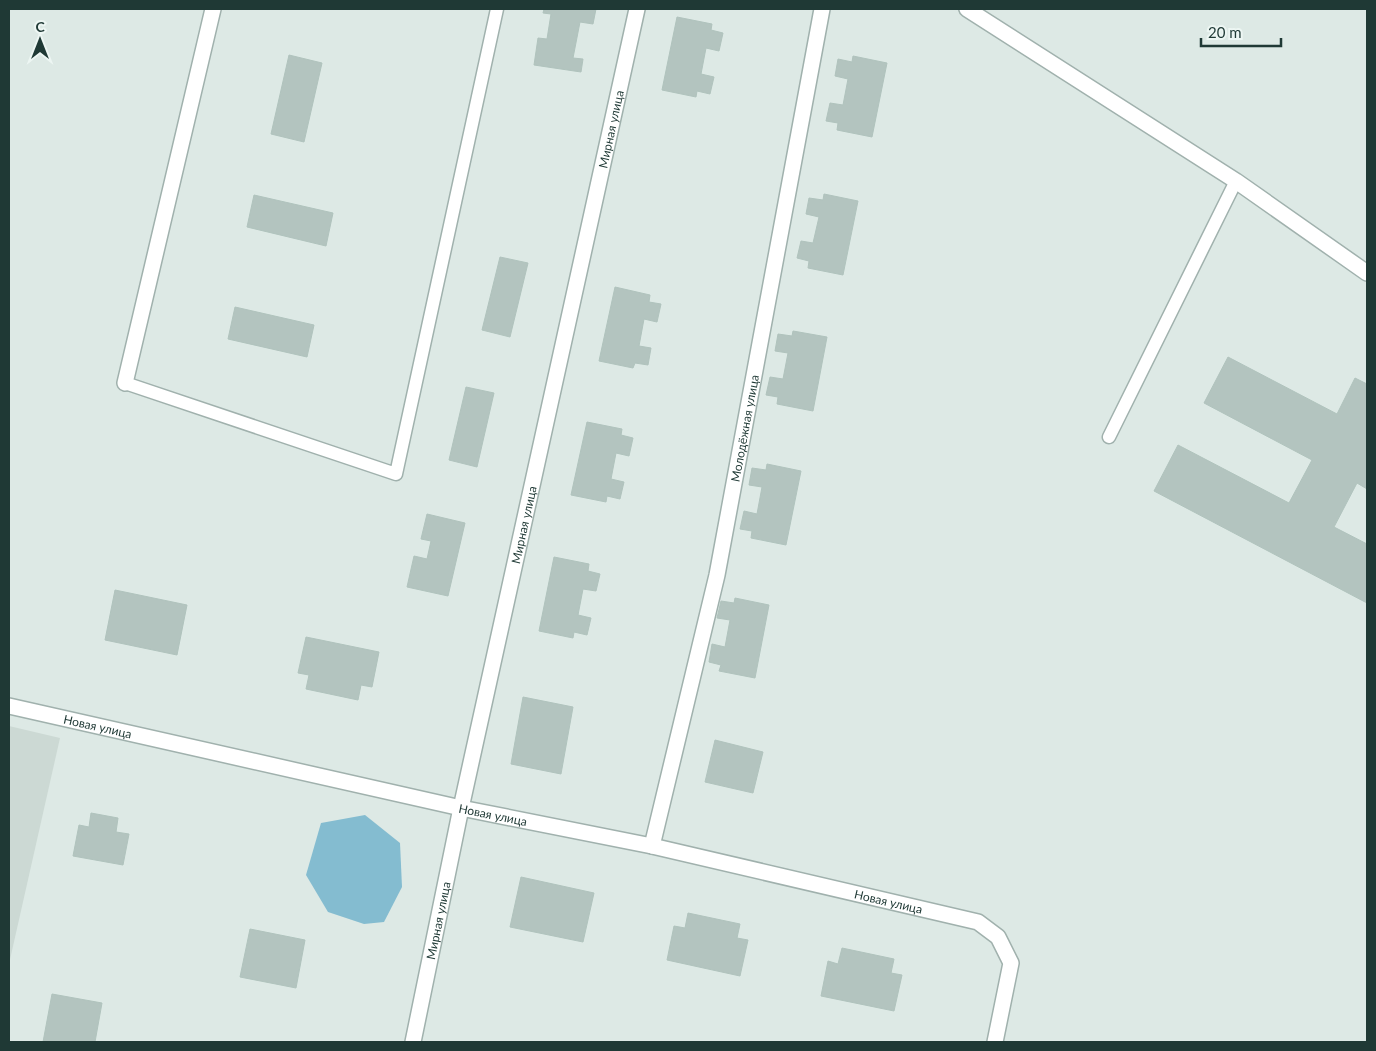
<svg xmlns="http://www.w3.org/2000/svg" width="1376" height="1051" font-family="Lato,sans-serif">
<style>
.built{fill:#ccd9d4}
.water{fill:#84bcd0}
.building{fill:#b3c4bf;stroke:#b0c3bd}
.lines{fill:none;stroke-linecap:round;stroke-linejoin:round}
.service-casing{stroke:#a0b1ad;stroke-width:15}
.minor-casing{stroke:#a0b1ad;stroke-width:18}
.service{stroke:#fff;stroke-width:12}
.minor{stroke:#fff;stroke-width:15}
.labels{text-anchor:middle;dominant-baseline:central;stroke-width:4.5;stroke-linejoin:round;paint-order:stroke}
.street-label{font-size:12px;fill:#1f3935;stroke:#edf6f3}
</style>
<rect width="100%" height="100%" fill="#dde9e5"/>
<path class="built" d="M 9,726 L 60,738 L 9,964 Z"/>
<path class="water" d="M 365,815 L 400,843 L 402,887 L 384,922 L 364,924 L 328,912 L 306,875 L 321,823 Z"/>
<path class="building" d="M 544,9 L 596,9 L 593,24 L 580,22 L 573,58 L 583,59 L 581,72 L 534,65 L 538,38 L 547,39 L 551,14 L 543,13 Z
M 677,17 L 712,24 L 711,30 L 723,33 L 719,51 L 706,48 L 701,74 L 714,77 L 710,94 L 697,91 L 696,97 L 662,90 Z
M 289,55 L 322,63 L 304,142 L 271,134 Z
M 853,56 L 887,63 L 872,137 L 837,130 L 838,123 L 826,121 L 830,103 L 843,105 L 848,79 L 835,76 L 838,59 L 852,62 Z
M 824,194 L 858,201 L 843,275 L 808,268 L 809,261 L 797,258 L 801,241 L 813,243 L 819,217 L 806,214 L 809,198 L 823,200 Z
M 254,195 L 333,213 L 326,246 L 247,227 Z
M 500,257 L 528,263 L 510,337 L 482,330 Z
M 615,287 L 650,295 L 649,302 L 661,304 L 657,322 L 644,319 L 639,346 L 651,348 L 648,365 L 635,363 L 633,368 L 599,361 Z
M 235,307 L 314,325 L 307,357 L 228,339 Z
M 793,331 L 827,337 L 813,411 L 777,404 L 778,397 L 766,395 L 770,377 L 783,379 L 788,353 L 775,351 L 778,334 L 792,336 Z
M 1228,357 L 1337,414 L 1355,378 L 1367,384 L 1367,489 L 1357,483 L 1334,527 L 1367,544 L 1367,603 L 1154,491 L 1178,445 L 1289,503 L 1312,460 L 1204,403 Z
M 466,387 L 494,393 L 477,467 L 449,460 Z
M 587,422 L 622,429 L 621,435 L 633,438 L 629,456 L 616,453 L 611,479 L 624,482 L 620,499 L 607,496 L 606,502 L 571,495 Z
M 767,464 L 801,471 L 786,545 L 751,538 L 752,531 L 740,529 L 744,511 L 757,514 L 762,487 L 749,485 L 752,468 L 766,470 Z
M 427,514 L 465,523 L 448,596 L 407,587 L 414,556 L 427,559 L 431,541 L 421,539 Z
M 554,557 L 589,564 L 588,571 L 600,574 L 596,591 L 583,589 L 578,615 L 591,618 L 587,635 L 574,632 L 573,638 L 539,631 Z
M 115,590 L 187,605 L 177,655 L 105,640 Z
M 735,598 L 769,605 L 755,678 L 719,671 L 721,665 L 709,662 L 712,644 L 725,647 L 730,620 L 717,618 L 721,601 L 734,603 Z
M 306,637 L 379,652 L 372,687 L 361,685 L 358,700 L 306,689 L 309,675 L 298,673 Z
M 523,697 L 573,707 L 561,774 L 511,764 Z
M 715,740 L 763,752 L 753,793 L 705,782 Z
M 91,813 L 118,818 L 116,832 L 129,834 L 123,865 L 73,856 L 79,825 L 89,827 Z
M 521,877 L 594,893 L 583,942 L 510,927 Z
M 688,913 L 740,924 L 737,938 L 748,940 L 740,976 L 667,960 L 674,926 L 685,928 Z
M 250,929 L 305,940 L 296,988 L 240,977 Z
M 842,948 L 894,959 L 891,973 L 902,975 L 894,1011 L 821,996 L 828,961 L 838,964 Z
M 52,994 L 102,1003 L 95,1042 L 43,1042 Z"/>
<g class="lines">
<g class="service-casing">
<path id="service" d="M 125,383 L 396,474 L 497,9
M 1109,437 L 1236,181"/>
</g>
<g class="minor-casing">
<g id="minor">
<path d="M 967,9 L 1236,181 L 1367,273"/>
<path d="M 125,383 L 213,9"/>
<path id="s1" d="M 9,706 L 461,808 L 652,846 L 978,922 L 998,937 L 1011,963 L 995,1042"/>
<path id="s2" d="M 652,846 L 717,575 L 822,9"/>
<path id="s3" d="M 413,1042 L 461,808 L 637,9"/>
</g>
</g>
<use href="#service" class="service"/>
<use href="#minor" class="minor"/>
</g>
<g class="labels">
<g class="street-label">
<text stroke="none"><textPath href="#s3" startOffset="934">Мирная улица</textPath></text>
<text stroke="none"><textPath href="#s2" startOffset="428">Молодёжная улица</textPath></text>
<text stroke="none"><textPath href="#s3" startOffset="529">Мирная улица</textPath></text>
<text stroke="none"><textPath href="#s1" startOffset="91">Новая улица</textPath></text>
<text stroke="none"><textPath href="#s1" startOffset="496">Новая улица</textPath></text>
<text stroke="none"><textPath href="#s1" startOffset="901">Новая улица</textPath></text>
<text stroke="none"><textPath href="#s3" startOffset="124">Мирная улица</textPath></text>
</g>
</g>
<rect width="1376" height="1051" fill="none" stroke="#1f3935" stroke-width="20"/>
<g transform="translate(40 40)" stroke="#edf6f3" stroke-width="4" paint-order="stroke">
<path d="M0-4L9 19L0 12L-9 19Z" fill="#1f3935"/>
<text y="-8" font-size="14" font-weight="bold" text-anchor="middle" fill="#1f3935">С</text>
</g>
<path d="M1201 38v8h80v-8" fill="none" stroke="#1f3935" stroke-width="2.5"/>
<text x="1208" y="38" font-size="15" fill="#1f3935" stroke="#edf6f3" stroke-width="4" paint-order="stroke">20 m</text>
</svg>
